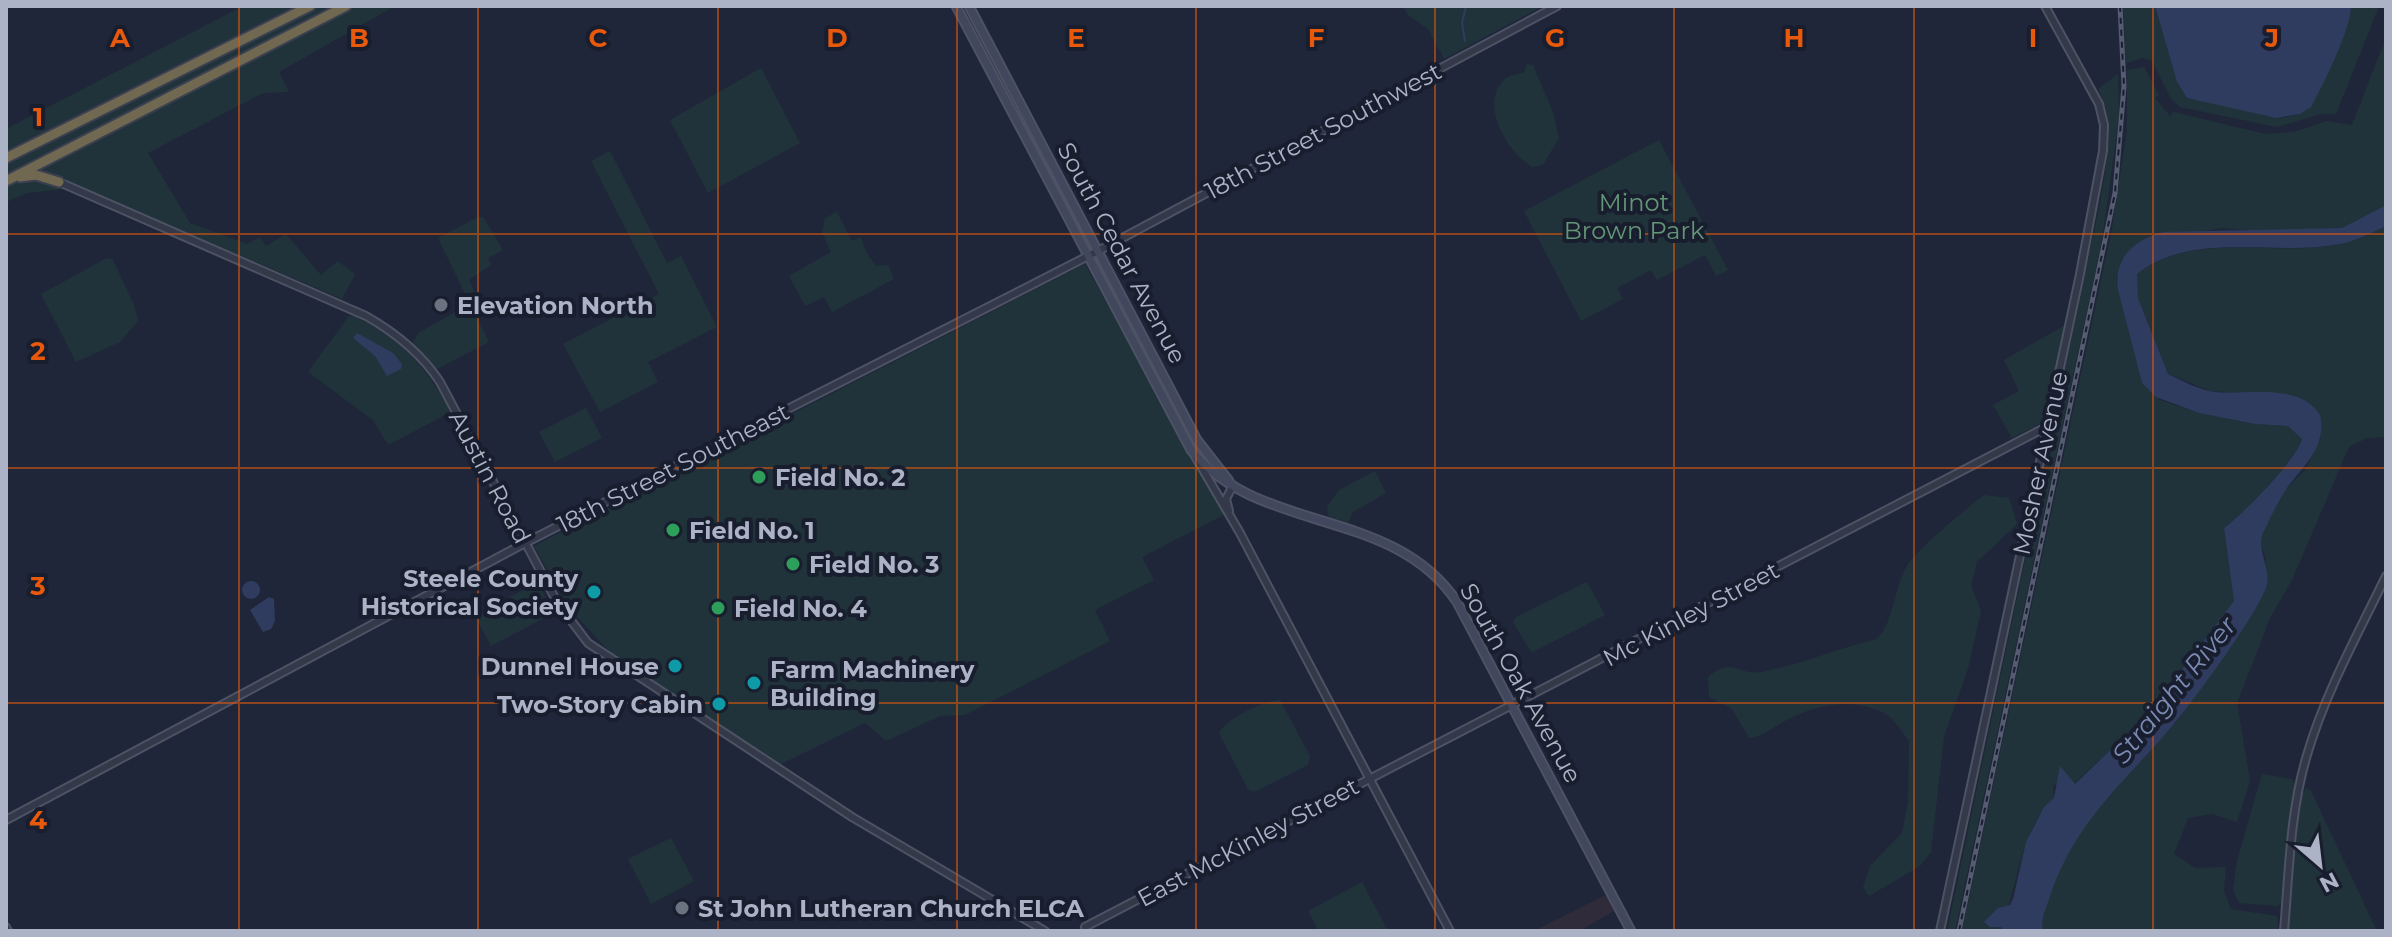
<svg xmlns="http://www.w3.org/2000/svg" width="2392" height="937" font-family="Montserrat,sans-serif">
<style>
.medical{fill:#2f2b3a}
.green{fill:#21333a}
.water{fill:#303c5f}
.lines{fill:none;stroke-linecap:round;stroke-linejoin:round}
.stream{stroke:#303c5f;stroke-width:2}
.tertiary-casing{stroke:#4d5364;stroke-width:10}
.secondary-casing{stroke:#4d5364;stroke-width:11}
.motorway-casing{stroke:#3b4051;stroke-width:13}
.tertiary{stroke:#333949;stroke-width:6}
.secondary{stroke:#41475c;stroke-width:7}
.motorway{stroke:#706850;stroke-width:9}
.rail-casing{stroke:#555c71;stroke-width:5}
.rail{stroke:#191e2e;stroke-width:2;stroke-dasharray:6;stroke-linecap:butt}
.grid{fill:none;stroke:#e8590c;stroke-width:2;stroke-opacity:0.55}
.worship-dot{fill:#6b7280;stroke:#191e2e;stroke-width:3}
.leisure-dot{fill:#2e9e5b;stroke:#191e2e;stroke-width:3}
.culture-dot{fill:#0f9aa8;stroke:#191e2e;stroke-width:3}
.labels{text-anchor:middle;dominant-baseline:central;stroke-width:8;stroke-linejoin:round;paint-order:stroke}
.street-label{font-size:24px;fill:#adb3c6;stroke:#191e2e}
.park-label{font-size:24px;fill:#649778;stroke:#191e2e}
.poi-label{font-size:24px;font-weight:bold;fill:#adb3c6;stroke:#191e2e;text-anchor:start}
.water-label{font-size:26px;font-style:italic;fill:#7b8bb4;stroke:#191e2e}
.grid-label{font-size:26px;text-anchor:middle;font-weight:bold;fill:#e8590c;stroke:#191e2e;stroke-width:8;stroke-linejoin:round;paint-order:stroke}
</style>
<rect width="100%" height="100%" fill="#1f2639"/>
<path class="medical" d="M 1603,896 L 1607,897 L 1614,911 L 1579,931 L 1534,931 Z"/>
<path class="green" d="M 243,6 L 395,6 L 279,72 L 289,92 L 263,93 L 148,153 L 190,223 L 247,244 L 260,237 L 266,246 L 286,234 L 321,275 L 338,261 L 355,274 L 342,299 L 69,182 L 64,189 L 27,193 L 6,202 L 6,129 Z
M 1403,6 L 1543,6 L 1444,59 L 1428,29 L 1408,15 Z
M 2123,6 L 2155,6 L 2177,82 L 2187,98 C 2199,102 2212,100 2225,104 C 2256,112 2289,131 2314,101 L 2351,6 L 2379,6 L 2336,114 L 2321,114 L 2277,127 L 2180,107 L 2171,99 L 2152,61 L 2143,58 L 2126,63 Z
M 2386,38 L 2386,205 L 2342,228 L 2264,231 L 2221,228 L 2141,242 L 2121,261 L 2116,280 L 2142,383 L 2160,400 L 2199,413 L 2255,424 L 2288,426 L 2302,438 C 2296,460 2244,513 2224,528 L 2234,601 L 2168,688 L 2130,731 L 2074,784 L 2053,785 L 2054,798 C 2020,830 2018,885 2002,927 L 2004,931 L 1962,931 L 2112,229 L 2127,130 L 2127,70 L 2144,67 L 2159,95 L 2155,98 L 2170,116 L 2174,112 L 2265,134 L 2294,132 L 2327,121 L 2352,125 Z
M 1527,64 L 1533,65 L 1553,112 L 1559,138 L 1543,165 L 1532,167 C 1508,153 1477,103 1506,78 C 1511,75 1519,74 1524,72 Z
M 761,68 L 800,143 L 708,193 L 670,120 Z
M 2118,74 L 2119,118 L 2102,240 L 1955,931 L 1947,931 L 2101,198 C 2106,162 2117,123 2098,89 Z
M 1659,140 L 1728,270 L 1716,276 L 1705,255 L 1657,280 L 1651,270 L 1617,288 L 1623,299 L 1581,321 L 1524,211 Z
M 610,151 L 667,263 L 681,256 L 717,327 L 648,362 L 658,382 L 600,412 L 563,344 L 659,294 L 591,161 Z
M 837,212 L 852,241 L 861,237 L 866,252 L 876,266 L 888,265 L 894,279 L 832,312 L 824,297 L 805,306 L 789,276 L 831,252 L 822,232 L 825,218 Z
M 478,217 L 483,217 L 503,250 L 488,258 L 491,265 L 469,280 L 476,294 L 470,304 L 489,342 L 437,369 L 413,343 L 418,333 L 470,304 L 438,238 Z
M 2386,226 L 2386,437 L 2367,438 L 2349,447 L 2292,580 L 2270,618 L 2237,703 L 2250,781 L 2237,822 L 2212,814 L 2188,818 L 2174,854 L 2195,868 L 2226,867 L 2224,891 L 2231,909 L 2277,916 L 2279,931 L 2043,931 L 2042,921 L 2055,877 L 2083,826 L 2115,785 L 2176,722 L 2259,602 L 2267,584 L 2265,555 L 2259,542 L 2262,534 L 2284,491 L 2305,470 L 2321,437 L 2259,394 L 2210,391 L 2168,374 L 2138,298 L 2137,274 C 2193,230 2275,258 2340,244 C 2356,241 2371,233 2386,226 Z
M 107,258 L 113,260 L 134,305 L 138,321 L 120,342 L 76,362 L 41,294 Z
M 1085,264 L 1224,515 L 1142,557 L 1154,580 L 1095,610 L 1110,641 L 965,715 L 940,716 L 886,741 L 865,723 L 779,765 L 612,654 L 567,606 L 534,546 Z
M 349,316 L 355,316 C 407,345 421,361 451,412 L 388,445 L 373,420 L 308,372 Z
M 2065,325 L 2045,421 L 2012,438 L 1993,405 L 2019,391 L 2004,360 Z
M 586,408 L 602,438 L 555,462 L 539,432 Z
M 1375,471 L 1386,493 L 1353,512 L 1348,523 L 1328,516 L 1327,507 L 1339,490 Z
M 1984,495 L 2009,498 L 2017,524 L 1977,562 L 1971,586 L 1981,611 L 1968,669 L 1944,736 L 1931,852 L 1920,866 L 1869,896 L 1863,888 L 1870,866 L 1902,833 L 1908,803 L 1909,741 C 1902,732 1894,718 1884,713 C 1851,696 1814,705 1783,722 C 1770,729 1763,736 1749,738 L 1732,709 L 1709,697 L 1708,677 C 1732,656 1739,676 1761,672 C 1800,665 1838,648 1877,639 C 1895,620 1893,590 1907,566 C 1918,548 1966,509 1984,495 Z
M 538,582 L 552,611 L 550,615 L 491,646 L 475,616 Z
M 1587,582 L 1605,615 L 1533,652 L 1530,650 L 1513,622 L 1516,617 Z
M 1280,700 L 1310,756 L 1308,765 L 1254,792 L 1248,789 L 1219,733 C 1227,718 1263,701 1280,700 Z
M 2262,774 L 2292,779 L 2295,785 L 2282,903 L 2277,906 L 2239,903 L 2233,890 L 2237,861 Z
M 2306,788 L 2311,791 L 2377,931 L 2287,931 C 2290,900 2291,811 2306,788 Z
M 671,838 L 694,881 L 651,904 L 628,859 Z
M 1362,882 L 1388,931 L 1319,931 L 1308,911 Z"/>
<path class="water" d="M 2155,6 L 2351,6 C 2351,29 2323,85 2311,107 L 2300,114 L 2276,118 L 2187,98 L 2177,82 Z
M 2386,205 L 2386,226 C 2371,233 2356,241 2340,244 C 2275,257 2192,230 2137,274 L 2138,298 L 2168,374 C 2183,381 2199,390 2215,392 C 2247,395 2300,382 2320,415 C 2327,447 2304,465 2287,488 C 2278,501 2271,517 2264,531 C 2255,547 2270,565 2267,584 C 2262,608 2192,703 2173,725 C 2123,784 2076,820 2050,896 C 2047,907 2040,919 2043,931 L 2004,931 L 2001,927 L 1990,927 L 1984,922 L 1998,908 L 2010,905 L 2013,899 L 2026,842 L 2044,807 L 2054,798 L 2060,766 L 2075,784 L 2130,731 L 2168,688 L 2234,601 L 2224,528 C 2243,514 2296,460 2302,439 L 2288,426 L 2255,424 L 2199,413 L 2156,397 L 2142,383 L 2118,290 C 2113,258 2134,240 2163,232 L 2342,228 Z
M 357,333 L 393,353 L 402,364 L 401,369 L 387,376 L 375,356 L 353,338 Z
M242 590a9 9 0 1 1 18 0a9 9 0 1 1-18 0Z
M 269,597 L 274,599 L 275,621 L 271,629 L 263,632 L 250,610 Z"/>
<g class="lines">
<path class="stream" d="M 1465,41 L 1462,23 L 1466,6"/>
<g class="tertiary-casing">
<path id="tertiary" d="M 59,182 L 366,316 C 396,333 421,353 440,382 L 557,602 L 588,643 L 852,817 L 1045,931
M 1195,456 L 1240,533 L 1450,931
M 1229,511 L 1226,499 L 1233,485
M 6,820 L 525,543 L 1098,251 L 1557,6
M 6,927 L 8,931
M 1085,927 L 2048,426
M 1940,931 L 2080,274 L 2103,151 L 2104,125 L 2099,104 L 2045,6
M 2284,931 C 2289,873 2290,811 2307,755 C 2325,693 2358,634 2386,576"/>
</g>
<g class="secondary-casing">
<path id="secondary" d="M 956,6 L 1191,450 C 1259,535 1393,506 1457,602 L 1631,931
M 969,6 L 1197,440 L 1229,481"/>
</g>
<g class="motorway-casing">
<path id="motorway" d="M 6,158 L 310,6
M 20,177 L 36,175 L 59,182
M 6,181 L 346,6"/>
</g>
<use href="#tertiary" class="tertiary"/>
<use href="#secondary" class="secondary"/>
<use href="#motorway" class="motorway"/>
<g class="rail-casing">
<path id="rail" d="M 1959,931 L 2115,193 L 2124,86 L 2120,6"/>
</g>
<use href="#rail" class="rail"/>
</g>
<path class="grid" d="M 239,6 L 239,931M 478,6 L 478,931M 718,6 L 718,931M 957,6 L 957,931M 1196,6 L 1196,931M 1435,6 L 1435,931M 1674,6 L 1674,931M 1914,6 L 1914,931M 2153,6 L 2153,931M 6,234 L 2386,234M 6,468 L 2386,468M 6,703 L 2386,703"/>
<g class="worship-dot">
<circle cx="441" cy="305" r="8"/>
<circle cx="682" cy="908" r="8"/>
</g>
<g class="leisure-dot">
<circle cx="759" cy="477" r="8"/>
<circle cx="673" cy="530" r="8"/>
<circle cx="793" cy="564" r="8"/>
<circle cx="718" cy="608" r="8"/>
</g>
<g class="culture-dot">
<circle cx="594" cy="592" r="8"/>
<circle cx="675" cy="666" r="8"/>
<circle cx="754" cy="683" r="8"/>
<circle cx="719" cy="704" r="8"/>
</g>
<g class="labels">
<g class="street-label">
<text transform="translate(1323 131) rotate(-28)">18th Street Southwest</text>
<text transform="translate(1122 253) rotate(62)">South Cedar Avenue</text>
<text transform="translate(2040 463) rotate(-78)">Mosher Avenue</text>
<text transform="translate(673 468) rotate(-27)">18th Street Southeast</text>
<text transform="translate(490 477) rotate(62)">Austin Road</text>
<text transform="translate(1691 614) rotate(-28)">Mc Kinley Street</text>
<text transform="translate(1521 683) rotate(61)">South Oak Avenue</text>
<text transform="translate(1248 842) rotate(-28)">East McKinley Street</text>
</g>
<g class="park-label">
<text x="1634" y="202">Minot<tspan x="1634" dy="28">Brown Park</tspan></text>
</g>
<g class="poi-label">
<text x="457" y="305">Elevation North</text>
<text x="775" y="477">Field No. 2</text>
<text x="689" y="530">Field No. 1</text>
<text x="809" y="564">Field No. 3</text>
<text x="578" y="578" text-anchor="end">Steele County<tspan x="578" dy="28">Historical Society</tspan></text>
<text x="734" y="608">Field No. 4</text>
<text x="659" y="666" text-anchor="end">Dunnel House</text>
<text x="770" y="669">Farm Machinery<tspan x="770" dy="28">Building</tspan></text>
<text x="703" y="704" text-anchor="end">Two-Story Cabin</text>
<text x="698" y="908">St John Lutheran Church ELCA</text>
</g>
<g class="water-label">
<text transform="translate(2174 690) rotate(-51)">Straight River</text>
</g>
</g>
<g class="grid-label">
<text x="120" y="47">A</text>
<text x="359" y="47">B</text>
<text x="598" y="47">C</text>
<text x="837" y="47">D</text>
<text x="1076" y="47">E</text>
<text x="1316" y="47">F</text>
<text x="1555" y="47">G</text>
<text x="1794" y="47">H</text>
<text x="2033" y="47">I</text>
<text x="2272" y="47">J</text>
<text x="38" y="126">1</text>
<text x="38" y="360">2</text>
<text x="38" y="595">3</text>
<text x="38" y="829">4</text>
</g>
<rect width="2392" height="937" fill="none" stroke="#adb3c6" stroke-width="16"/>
<g transform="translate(2320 865) rotate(152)" stroke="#191e2e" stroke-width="6" paint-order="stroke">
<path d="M0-6L14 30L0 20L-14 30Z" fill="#adb3c6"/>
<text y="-12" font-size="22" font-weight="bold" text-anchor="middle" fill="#adb3c6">N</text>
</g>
</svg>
